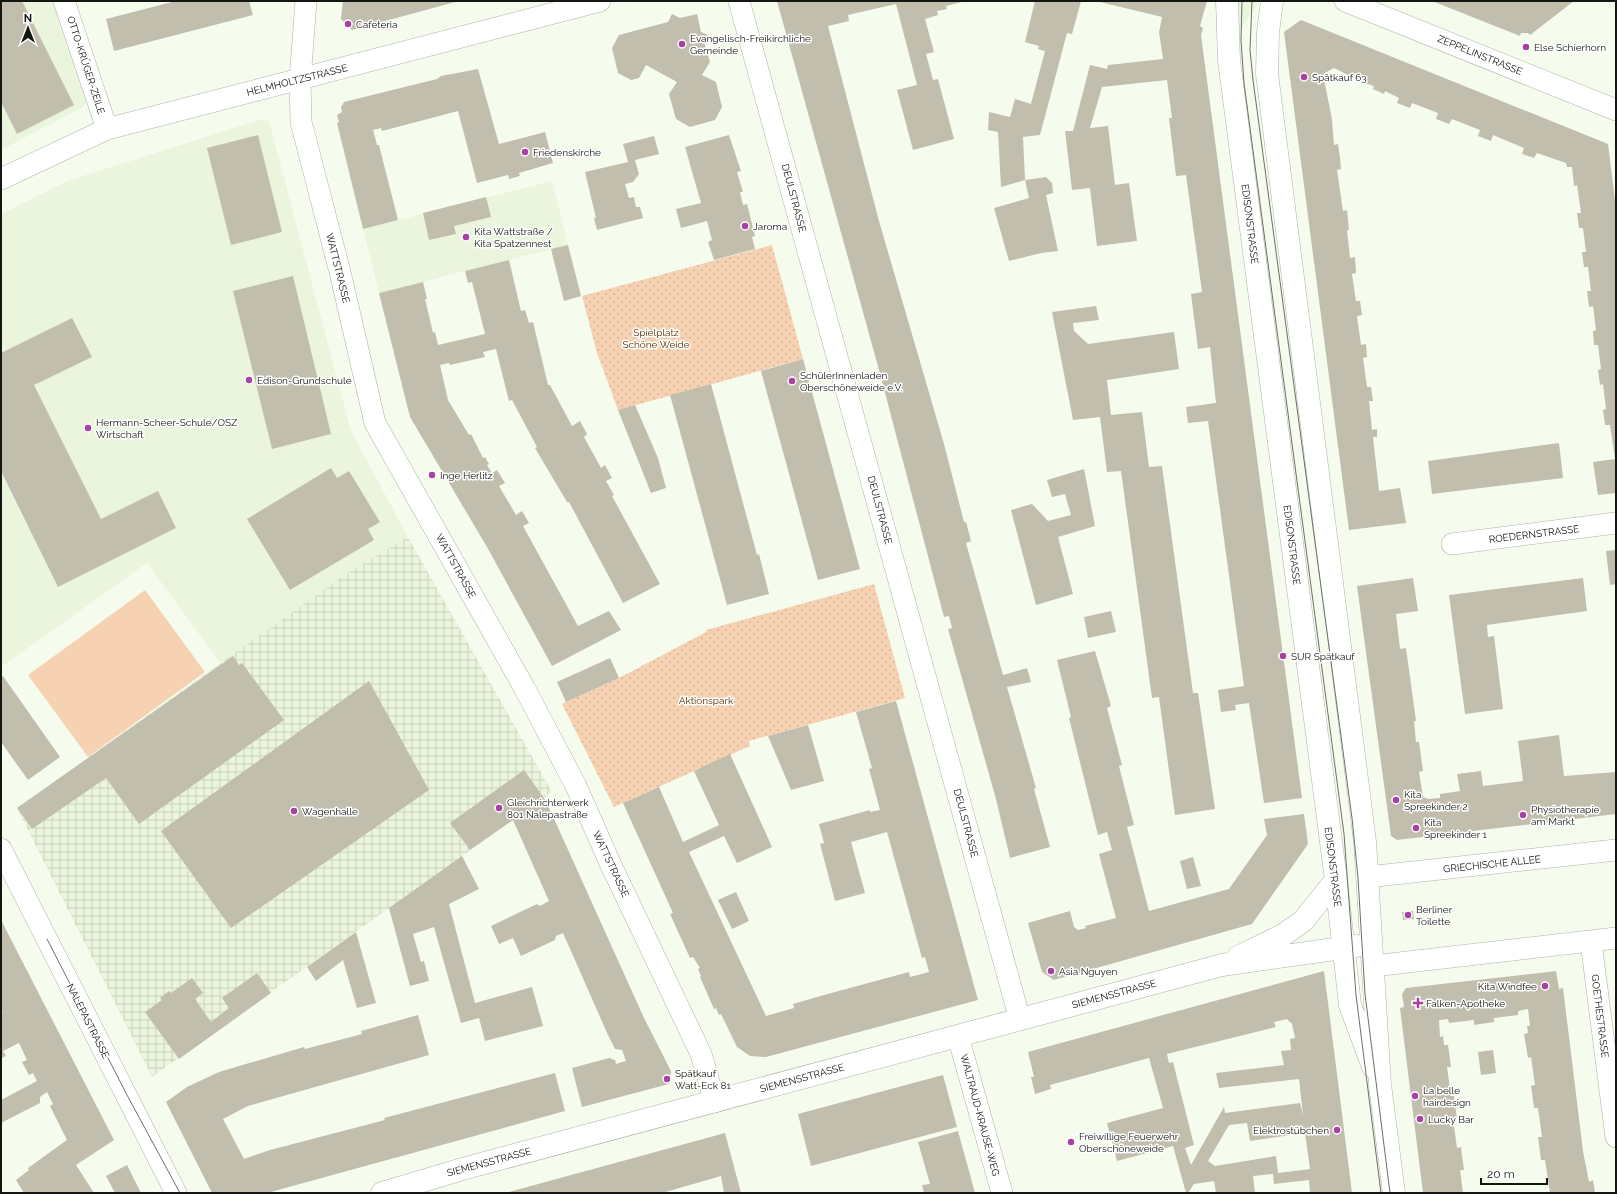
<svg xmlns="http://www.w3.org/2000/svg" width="1617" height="1194" font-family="Raleway,sans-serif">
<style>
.built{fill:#ebf5de}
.industrial{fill:url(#industrial-grid)}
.park{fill:url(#park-dots)}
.garden{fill:#f6d2b3}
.building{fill:#c2beae;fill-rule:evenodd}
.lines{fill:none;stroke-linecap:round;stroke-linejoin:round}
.minor-casing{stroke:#adb3a5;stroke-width:22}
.secondary-casing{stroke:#adb3a5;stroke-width:23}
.minor{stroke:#fff;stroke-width:21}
.secondary{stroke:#fff;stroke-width:22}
.tram{stroke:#6b6f66;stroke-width:1}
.poi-dot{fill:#a841a4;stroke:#fff;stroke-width:1.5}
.labels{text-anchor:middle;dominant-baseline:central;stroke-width:3;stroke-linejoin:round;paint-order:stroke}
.poi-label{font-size:10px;fill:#141611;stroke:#fff;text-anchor:start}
.street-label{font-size:10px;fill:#141611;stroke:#fff}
.park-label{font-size:10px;fill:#5b3100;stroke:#fff}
</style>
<defs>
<pattern id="industrial-grid" width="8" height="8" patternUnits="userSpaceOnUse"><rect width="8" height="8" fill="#ebf5de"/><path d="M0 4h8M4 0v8" fill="none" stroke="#c9d1bd"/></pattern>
<pattern id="park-dots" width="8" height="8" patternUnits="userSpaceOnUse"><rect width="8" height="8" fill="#f6d2b3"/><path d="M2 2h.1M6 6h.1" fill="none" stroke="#d2b499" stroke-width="1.8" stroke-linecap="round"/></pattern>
</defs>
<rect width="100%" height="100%" fill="#f5fced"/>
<path class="built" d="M 1,1 L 53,1 L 69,41 L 87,100 L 83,107 L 1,150 Z
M 1236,1 L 1260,1 L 1236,35 Z
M 262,119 L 269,121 L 351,431 L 408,537 L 349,572 L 221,664 L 147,563 L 1,667 L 1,214 L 67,181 Z
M 552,181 L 568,245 L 379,293 L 363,229 Z"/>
<path class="industrial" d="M 408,537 L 552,792 L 152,1077 L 17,808 L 349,572 Z"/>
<path class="park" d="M 772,245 L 803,359 L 618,410 L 597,353 L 582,296 Z
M 874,584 L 905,698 L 749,741 L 750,746 L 614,807 L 562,704 L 619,678 L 706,632 L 706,630 Z"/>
<path class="garden" d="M 145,590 L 205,672 L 88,757 L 28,675 Z"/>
<path class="building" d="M 1,1 L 22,1 L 74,105 L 17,134 L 1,102 Z
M 176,1 L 249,1 L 253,15 L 114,51 L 106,19 Z
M 343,1 L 459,1 L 352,30 L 341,19 Z
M 777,1 L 966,1 L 946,6 L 947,9 L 937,11 L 938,15 L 925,19 L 934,52 L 926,54 L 933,80 L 938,79 L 954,139 L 913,150 L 897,90 L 917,85 L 896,4 L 848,15 L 849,21 L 828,26 L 879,221 L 944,444 L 964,522 L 966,522 L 971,541 L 966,543 L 1003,675 L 1027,668 L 1031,682 L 1007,687 L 1036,788 L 1034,789 L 1050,847 L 1010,858 L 996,799 L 948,629 L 952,628 L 949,616 L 944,617 L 879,370 Z
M 1035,1 L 1081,1 L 1072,34 L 1067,33 L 1040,135 L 1023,137 L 1025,180 L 1001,187 L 998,132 L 988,130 L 989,112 L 1010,117 L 1015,99 L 1031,104 L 1045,51 L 1038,49 L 1039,46 L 1025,42 Z
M 1096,1 L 1207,1 L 1200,26 L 1203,28 L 1201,35 L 1302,798 L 1264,803 L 1249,703 L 1235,705 L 1236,710 L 1221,712 L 1218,690 L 1244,686 L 1208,421 L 1188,423 L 1186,407 L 1216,403 L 1210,347 L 1198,349 L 1191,294 L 1202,292 L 1186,175 L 1176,176 L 1169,118 L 1172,118 L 1167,80 L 1102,87 L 1090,128 L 1108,126 L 1115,185 L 1129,183 L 1137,241 L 1097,246 L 1090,188 L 1072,190 L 1065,131 L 1073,131 L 1090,65 L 1107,69 L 1108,65 L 1163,59 L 1159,32 L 1162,17 Z
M 1432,1 L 1574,1 L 1530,35 L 1528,33 L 1521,33 L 1520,36 Z
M 672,14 L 680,18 L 697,14 L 701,32 L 708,35 L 704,42 L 710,62 L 702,75 L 716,82 L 722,107 L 715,120 L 690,127 L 676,119 L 669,94 L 677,82 L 646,65 L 639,78 L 631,80 L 618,73 L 612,48 L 619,35 L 668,22 Z
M 1301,20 L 1608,144 L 1616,208 L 1616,493 L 1598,495 L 1593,462 L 1615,459 L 1610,425 L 1605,425 L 1603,410 L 1606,409 L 1603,384 L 1600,385 L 1598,370 L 1601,369 L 1598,345 L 1594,345 L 1593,331 L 1596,330 L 1593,306 L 1589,307 L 1587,291 L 1591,291 L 1588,267 L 1584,267 L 1582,252 L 1586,252 L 1583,228 L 1579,228 L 1577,213 L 1581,213 L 1577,185 L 1574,186 L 1572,167 L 1567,167 L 1566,163 L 1537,153 L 1534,158 L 1522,154 L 1524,148 L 1493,135 L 1491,141 L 1478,136 L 1480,130 L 1452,119 L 1449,124 L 1436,119 L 1438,113 L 1412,103 L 1410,108 L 1397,103 L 1399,98 L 1385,91 L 1384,94 L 1373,89 L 1374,86 L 1362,82 L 1334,68 L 1323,74 L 1332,119 L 1334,145 L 1338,144 L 1340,158 L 1341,169 L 1337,170 L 1343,211 L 1347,210 L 1349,230 L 1347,230 L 1350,258 L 1355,257 L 1356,273 L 1352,274 L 1356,301 L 1360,301 L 1362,315 L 1357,316 L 1361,345 L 1366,344 L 1367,357 L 1363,358 L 1367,387 L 1371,387 L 1373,401 L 1369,401 L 1372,430 L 1377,429 L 1377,437 L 1373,437 L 1379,491 L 1400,488 L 1406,523 L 1349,530 L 1284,32 Z
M 478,69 L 499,144 L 545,132 L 553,163 L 519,173 L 520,176 L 509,179 L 508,175 L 477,183 L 458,111 L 382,131 L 381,128 L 373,130 L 377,145 L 379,145 L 398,220 L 363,229 L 337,123 L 339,122 L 337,115 L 342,112 L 341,107 L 344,102 L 437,79 L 441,76 Z
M 258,135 L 282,232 L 231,245 L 207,148 Z
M 729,135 L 741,171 L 737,172 L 743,192 L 740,192 L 743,205 L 747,204 L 755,236 L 752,237 L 755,249 L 714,260 L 708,242 L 712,240 L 707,221 L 681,228 L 676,209 L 701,203 L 685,147 Z
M 654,136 L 659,154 L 635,160 L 639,174 L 633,182 L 625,184 L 629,198 L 634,197 L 636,207 L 640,207 L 643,218 L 597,230 L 594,218 L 596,218 L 585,172 L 628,162 L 623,144 Z
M 1046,177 L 1052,183 L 1053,193 L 1046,195 L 1058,251 L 1041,253 L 1009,261 L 994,208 L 1029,198 L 1025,180 Z
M 486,197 L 491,217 L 454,226 L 456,234 L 429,240 L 423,213 Z
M 568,245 L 581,296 L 564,301 L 551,249 Z
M 509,260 L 521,311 L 525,310 L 529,323 L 533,322 L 548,385 L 550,385 L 572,426 L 580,421 L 587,434 L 584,437 L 601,468 L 605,465 L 612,478 L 606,481 L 614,495 L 612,496 L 660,584 L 623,603 L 569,502 L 567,502 L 535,448 L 537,447 L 512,400 L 509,401 L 496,349 L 483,352 L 485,357 L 450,365 L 449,363 L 440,365 L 448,400 L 469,435 L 471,434 L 483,458 L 485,457 L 489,464 L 487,465 L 492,473 L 497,470 L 505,483 L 499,486 L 516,515 L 522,511 L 529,523 L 523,526 L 578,626 L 609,611 L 621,630 L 552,666 L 487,547 L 410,417 L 379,293 L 423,282 L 427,299 L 425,299 L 433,333 L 435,332 L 438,345 L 485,334 L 472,282 L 468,283 L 465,271 Z
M 293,276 L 331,434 L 272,449 L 233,291 Z
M 1096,306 L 1099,320 L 1073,323 L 1074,331 L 1088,344 L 1174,332 L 1179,369 L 1107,380 L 1111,415 L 1142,412 L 1149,467 L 1162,466 L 1193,693 L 1198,693 L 1215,809 L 1175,815 L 1159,697 L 1152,698 L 1121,471 L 1107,472 L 1100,417 L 1073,420 L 1052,312 Z
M 72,318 L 92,357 L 34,385 L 101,519 L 158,491 L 176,528 L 58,587 L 1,471 L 1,353 Z
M 803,359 L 860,569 L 818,580 L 761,371 Z
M 711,384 L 757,555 L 759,554 L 769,594 L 727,605 L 670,395 Z
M 635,405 L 658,458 L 666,488 L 651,493 L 618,410 Z
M 1559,443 L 1563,478 L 1432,494 L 1428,461 Z
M 331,468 L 337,478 L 349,471 L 380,522 L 368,529 L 374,540 L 290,590 L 247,519 Z
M 1084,469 L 1095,526 L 1058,537 L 1073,594 L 1036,605 L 1011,510 L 1032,504 L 1048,521 L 1071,515 L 1065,494 L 1052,497 L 1047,480 Z
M 1616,550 L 1616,584 L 1610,585 L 1606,551 Z
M 1413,578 L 1418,611 L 1396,614 L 1400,649 L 1406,648 L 1416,721 L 1414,721 L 1416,742 L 1419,742 L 1423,771 L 1419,772 L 1423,797 L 1428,799 L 1440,798 L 1440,794 L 1460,791 L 1457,774 L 1481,771 L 1483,786 L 1523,781 L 1518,741 L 1559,735 L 1564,776 L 1616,772 L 1616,814 L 1397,840 L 1391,836 L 1357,586 Z
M 1583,578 L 1587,611 L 1487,625 L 1488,637 L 1494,636 L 1503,709 L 1465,714 L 1449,595 Z
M 1111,611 L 1116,632 L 1088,638 L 1084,617 Z
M 1095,651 L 1111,706 L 1107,708 L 1122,765 L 1119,766 L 1134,825 L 1127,827 L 1149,911 L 1229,889 L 1267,835 L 1264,819 L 1304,814 L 1308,844 L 1252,924 L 1054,980 L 1042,972 L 1028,923 L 1070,911 L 1074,927 L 1078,930 L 1086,928 L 1085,926 L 1116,918 L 1099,854 L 1112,850 L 1107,832 L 1098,835 L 1069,718 L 1071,717 L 1057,660 Z
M 233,656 L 239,665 L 242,663 L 284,720 L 139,824 L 106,778 L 32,829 L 17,808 Z
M 610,658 L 619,678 L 566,702 L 557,682 Z
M 3,676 L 60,757 L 28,780 L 1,742 L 1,677 Z
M 369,681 L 429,790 L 231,928 L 161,831 Z
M 896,701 L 978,1000 L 766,1057 L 750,1056 L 737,1047 L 721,1014 L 719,1015 L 716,1008 L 714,1009 L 700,977 L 701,976 L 698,969 L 700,968 L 693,957 L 690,958 L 670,914 L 673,913 L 623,803 L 659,787 L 683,842 L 719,825 L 694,771 L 730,754 L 772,847 L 737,863 L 724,836 L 689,852 L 766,1016 L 794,1008 L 793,1004 L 824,995 L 909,972 L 910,977 L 929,972 L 925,957 L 922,958 L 887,832 L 851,842 L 865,893 L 835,901 L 820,844 L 824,843 L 819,824 L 870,810 L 870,812 L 880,810 L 869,769 L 872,768 L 856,712 Z
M 808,725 L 824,781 L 791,790 L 768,736 Z
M 524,770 L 546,801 L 644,1018 L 671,1071 L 669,1084 L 582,1107 L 572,1068 L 609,1058 L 615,1060 L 616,1064 L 626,1061 L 622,1050 L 615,1049 L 608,1035 L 563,933 L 556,936 L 555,940 L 521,956 L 513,938 L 499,944 L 491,926 L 537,904 L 540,906 L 549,901 L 513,820 L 470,850 L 450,823 Z
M 462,856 L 479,889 L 449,904 L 475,1003 L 532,987 L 543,1026 L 485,1041 L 479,1018 L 461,1023 L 434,927 L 413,934 L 421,962 L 424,961 L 429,981 L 410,986 L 389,908 Z
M 1193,857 L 1201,886 L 1187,889 L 1180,861 Z
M 736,892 L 749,921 L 732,929 L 718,900 Z
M 1413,911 L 1414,919 L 1403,920 L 1402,912 Z
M 1,920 L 114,1140 L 76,1165 L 94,1193 L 24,1193 L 16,1180 L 29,1170 L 28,1168 L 67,1140 L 50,1106 L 53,1104 L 47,1092 L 40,1097 L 40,1103 L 1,1123 L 1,1100 L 37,1081 L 33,1073 L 29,1075 L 22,1062 L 27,1060 L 19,1043 L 3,1051 L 6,1056 L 1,1058 L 1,1012 L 3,1012 L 1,1009 Z
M 356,932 L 376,1003 L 357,1008 L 343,960 L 316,981 L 307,967 Z
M 1324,971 L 1352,1193 L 1310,1193 L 1309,1180 L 1274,1184 L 1273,1174 L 1253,1176 L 1255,1193 L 1216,1193 L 1214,1181 L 1194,1184 L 1188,1193 L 1186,1193 L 1173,1146 L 1117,1161 L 1107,1123 L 1163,1108 L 1149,1058 L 1050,1085 L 1051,1089 L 1035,1094 L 1031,1077 L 1034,1077 L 1028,1052 ZM 1287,1019 L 1292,1024 L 1295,1038 L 1290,1039 L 1291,1050 L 1281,1051 L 1284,1065 L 1216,1073 L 1219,1088 L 1299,1079 L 1303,1115 L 1300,1103 L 1225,1113 L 1224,1107 L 1191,1165 L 1185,1148 L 1194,1145 L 1173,1062 L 1169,1063 L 1167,1054 L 1276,1027 L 1274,1022 ZM 1247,1123 L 1250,1141 L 1305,1133 L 1310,1169 L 1278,1173 L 1276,1156 L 1215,1166 L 1208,1161 L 1229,1125 Z
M 1556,971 L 1559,989 L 1563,988 L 1583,1151 L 1589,1182 L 1593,1180 L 1595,1193 L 1550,1193 L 1545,1160 L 1541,1160 L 1538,1137 L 1542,1137 L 1538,1108 L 1534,1108 L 1531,1086 L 1535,1085 L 1531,1057 L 1528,1058 L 1524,1034 L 1528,1033 L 1527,1026 L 1530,1026 L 1528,1009 L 1518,1011 L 1518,1015 L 1494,1018 L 1494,1022 L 1474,1025 L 1474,1020 L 1449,1023 L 1448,1019 L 1439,1020 L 1440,1037 L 1443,1036 L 1444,1045 L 1448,1045 L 1451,1067 L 1447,1067 L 1451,1096 L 1454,1096 L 1457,1119 L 1453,1119 L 1457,1148 L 1461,1147 L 1464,1170 L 1460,1170 L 1463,1193 L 1423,1193 L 1400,1008 L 1404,1007 L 1402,994 L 1406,988 Z
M 257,973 L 271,993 L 179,1059 L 145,1012 L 162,1000 L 160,998 L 169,991 L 171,993 L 192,978 L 203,993 L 195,999 L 211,1022 L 229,1008 L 222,998 Z
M 418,1015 L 429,1055 L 248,1106 L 223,1119 L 244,1159 L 270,1150 L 385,1120 L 384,1118 L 555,1073 L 565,1111 L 267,1193 L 212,1193 L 166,1102 L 187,1087 L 219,1072 L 304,1047 L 305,1049 L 362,1034 L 361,1031 Z
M 1493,1050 L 1496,1073 L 1481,1075 L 1478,1052 Z
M 943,1075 L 957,1127 L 811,1166 L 798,1114 Z
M 958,1131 L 975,1193 L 924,1193 L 922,1185 L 930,1184 L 918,1142 Z
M 725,1133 L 741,1193 L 724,1193 L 721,1176 L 662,1193 L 505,1193 Z
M 127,1165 L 141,1193 L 115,1193 L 106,1176 Z"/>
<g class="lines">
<g class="minor-casing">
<path id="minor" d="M 64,1 L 107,129
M 306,1 L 300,80 L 301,122 L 340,272 L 375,423 L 525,689 L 576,786 L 610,863 L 701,1054 L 715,1102
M 739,1 L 1020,1020
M 1345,1 L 1616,110
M 1,179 L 107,129 L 600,1
M 1452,544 L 1616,523
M 1,849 L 176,1193
M 1367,877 L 1616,850
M 1591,942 L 1616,1137
M 1373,966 L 1616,938
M 958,1036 L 1002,1193"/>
</g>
<g class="secondary-casing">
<path id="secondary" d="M 1227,1 L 1229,60 L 1336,880 L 1350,1005 L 1373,1067
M 1272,1 L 1268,32 L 1267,74 L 1365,842 L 1380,1085 L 1394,1193
M 1238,957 L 1283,935 L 1303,921 L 1336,880
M 382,1193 L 466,1168 L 1222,965 L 1356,946"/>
</g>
<use href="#minor" class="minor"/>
<use href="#secondary" class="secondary"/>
<path class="tram" d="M 1242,1 L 1241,41 L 1244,83 L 1344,834 L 1356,995 L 1381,1193
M 1252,1 L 1250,50 L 1253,80 L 1352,818 L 1358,878 L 1365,994 L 1390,1193
M 47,939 L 127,1095 L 180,1193"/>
</g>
<g class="poi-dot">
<circle cx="348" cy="24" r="4"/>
<circle cx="682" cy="44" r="4"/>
<circle cx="1526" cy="47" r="4"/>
<circle cx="1304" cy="77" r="4"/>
<circle cx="525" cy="152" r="4"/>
<circle cx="745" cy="226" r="4"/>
<circle cx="466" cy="237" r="4"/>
<circle cx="249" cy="380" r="4"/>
<circle cx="792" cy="381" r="4"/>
<circle cx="88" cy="428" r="4"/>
<circle cx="432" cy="475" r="4"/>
<circle cx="1283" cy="656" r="4"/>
<circle cx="1396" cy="800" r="4"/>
<circle cx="499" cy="808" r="4"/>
<circle cx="294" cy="811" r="4"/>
<circle cx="1523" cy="815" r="4"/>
<circle cx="1416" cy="828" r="4"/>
<circle cx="1408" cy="915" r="4"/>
<circle cx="1051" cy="971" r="4"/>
<circle cx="1545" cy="986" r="4"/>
<path d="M1416 997h4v4h4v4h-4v4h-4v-4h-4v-4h4z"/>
<circle cx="667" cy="1079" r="4"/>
<circle cx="1415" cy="1096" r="4"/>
<circle cx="1420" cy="1119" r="4"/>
<circle cx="1337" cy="1130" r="4"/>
<circle cx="1071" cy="1142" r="4"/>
</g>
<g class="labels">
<g class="poi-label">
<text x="356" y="24">Cafeteria</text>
<text x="690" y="38">Evangelisch-Freikirchliche<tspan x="690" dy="12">Gemeinde</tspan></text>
<text x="1534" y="47">Else Schierhorn</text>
<text x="1312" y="77">Spätkauf 63</text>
<text x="533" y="152">Friedenskirche</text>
<text x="753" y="226">Jaroma</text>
<text x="474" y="231">Kita Wattstraße /<tspan x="474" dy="12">Kita Spatzennest</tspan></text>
<text x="800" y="375">SchülerInnenladen<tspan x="800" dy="12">Oberschöneweide e.V.</tspan></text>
<text x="257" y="380">Edison-Grundschule</text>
<text x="96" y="422">Hermann-Scheer-Schule/OSZ<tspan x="96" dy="12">Wirtschaft</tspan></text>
<text x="440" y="475">Inge Herlitz</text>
<text x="1291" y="656">SUR Spätkauf</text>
<text x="1404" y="794">Kita<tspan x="1404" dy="12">Spreekinder 2</tspan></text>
<text x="507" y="802">Gleichrichterwerk<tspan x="507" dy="12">801 Nalepastraße</tspan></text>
<text x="1531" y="809">Physiotherapie<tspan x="1531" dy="12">am Markt</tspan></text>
<text x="302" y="811">Wagenhalle</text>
<text x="1424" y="822">Kita<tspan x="1424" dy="12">Spreekinder 1</tspan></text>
<text x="1416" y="909">Berliner<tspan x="1416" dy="12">Toilette</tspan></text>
<text x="1059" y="971">Asia Nguyen</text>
<text x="1537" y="986" text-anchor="end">Kita Windfee</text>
<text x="1426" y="1003">Falken-Apotheke</text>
<text x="675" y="1073">Spätkauf<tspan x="675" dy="12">Watt-Eck 81</tspan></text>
<text x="1423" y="1090">La belle<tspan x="1423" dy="12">hairdesign</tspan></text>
<text x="1428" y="1119">Lucky Bar</text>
<text x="1329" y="1130" text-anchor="end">Elektrostübchen</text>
<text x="1079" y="1136">Freiwillige Feuerwehr<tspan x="1079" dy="12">Oberschöneweide</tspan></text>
</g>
<g class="street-label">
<text transform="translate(1480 55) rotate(22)">ZEPPELINSTRASSE</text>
<text transform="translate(86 65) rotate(72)">OTTO-KRÜGER-ZEILE</text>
<text transform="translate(297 80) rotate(-14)">HELMHOLTZSTRASSE</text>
<text transform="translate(794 198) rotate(75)">DEULSTRASSE</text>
<text transform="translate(1250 224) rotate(83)">EDISONSTRASSE</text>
<text transform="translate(338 268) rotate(76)">WATTSTRASSE</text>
<text transform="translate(880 510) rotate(75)">DEULSTRASSE</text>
<text transform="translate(1534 534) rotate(-7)">ROEDERNSTRASSE</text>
<text transform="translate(1292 545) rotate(83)">EDISONSTRASSE</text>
<text transform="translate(456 566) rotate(61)">WATTSTRASSE</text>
<text transform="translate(966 823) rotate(75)">DEULSTRASSE</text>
<text transform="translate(611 864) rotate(65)">WATTSTRASSE</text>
<text transform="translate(1492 864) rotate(-6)">GRIECHISCHE ALLEE</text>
<text transform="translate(1333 867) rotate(83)">EDISONSTRASSE</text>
<text transform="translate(1114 994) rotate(-15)">SIEMENSSTRASSE</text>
<text transform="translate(1600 1016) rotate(83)">GOETHESTRASSE</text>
<text transform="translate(88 1021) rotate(63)">NALEPASTRASSE</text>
<text transform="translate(802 1078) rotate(-15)">SIEMENSSTRASSE</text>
<text transform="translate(980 1115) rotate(75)">WALTRAUD-KRAUSE-WEG</text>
<text transform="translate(489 1162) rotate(-15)">SIEMENSSTRASSE</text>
</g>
<g class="park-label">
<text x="656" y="332">Spielplatz<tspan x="656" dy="12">Schöne Weide</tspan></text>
<text x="706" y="700">Aktionspark</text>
</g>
</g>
<rect width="1617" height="1194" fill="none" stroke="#141611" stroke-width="4"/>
<g transform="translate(28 28)" stroke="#ffffff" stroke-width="3" paint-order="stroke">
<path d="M0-3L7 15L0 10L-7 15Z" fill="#141611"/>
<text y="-6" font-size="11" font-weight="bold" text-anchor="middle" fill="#141611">N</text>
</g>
<path d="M1481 1178v6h66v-6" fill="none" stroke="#141611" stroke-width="2"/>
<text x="1487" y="1178" font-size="12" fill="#141611" stroke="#ffffff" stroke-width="3" paint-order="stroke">20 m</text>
</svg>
